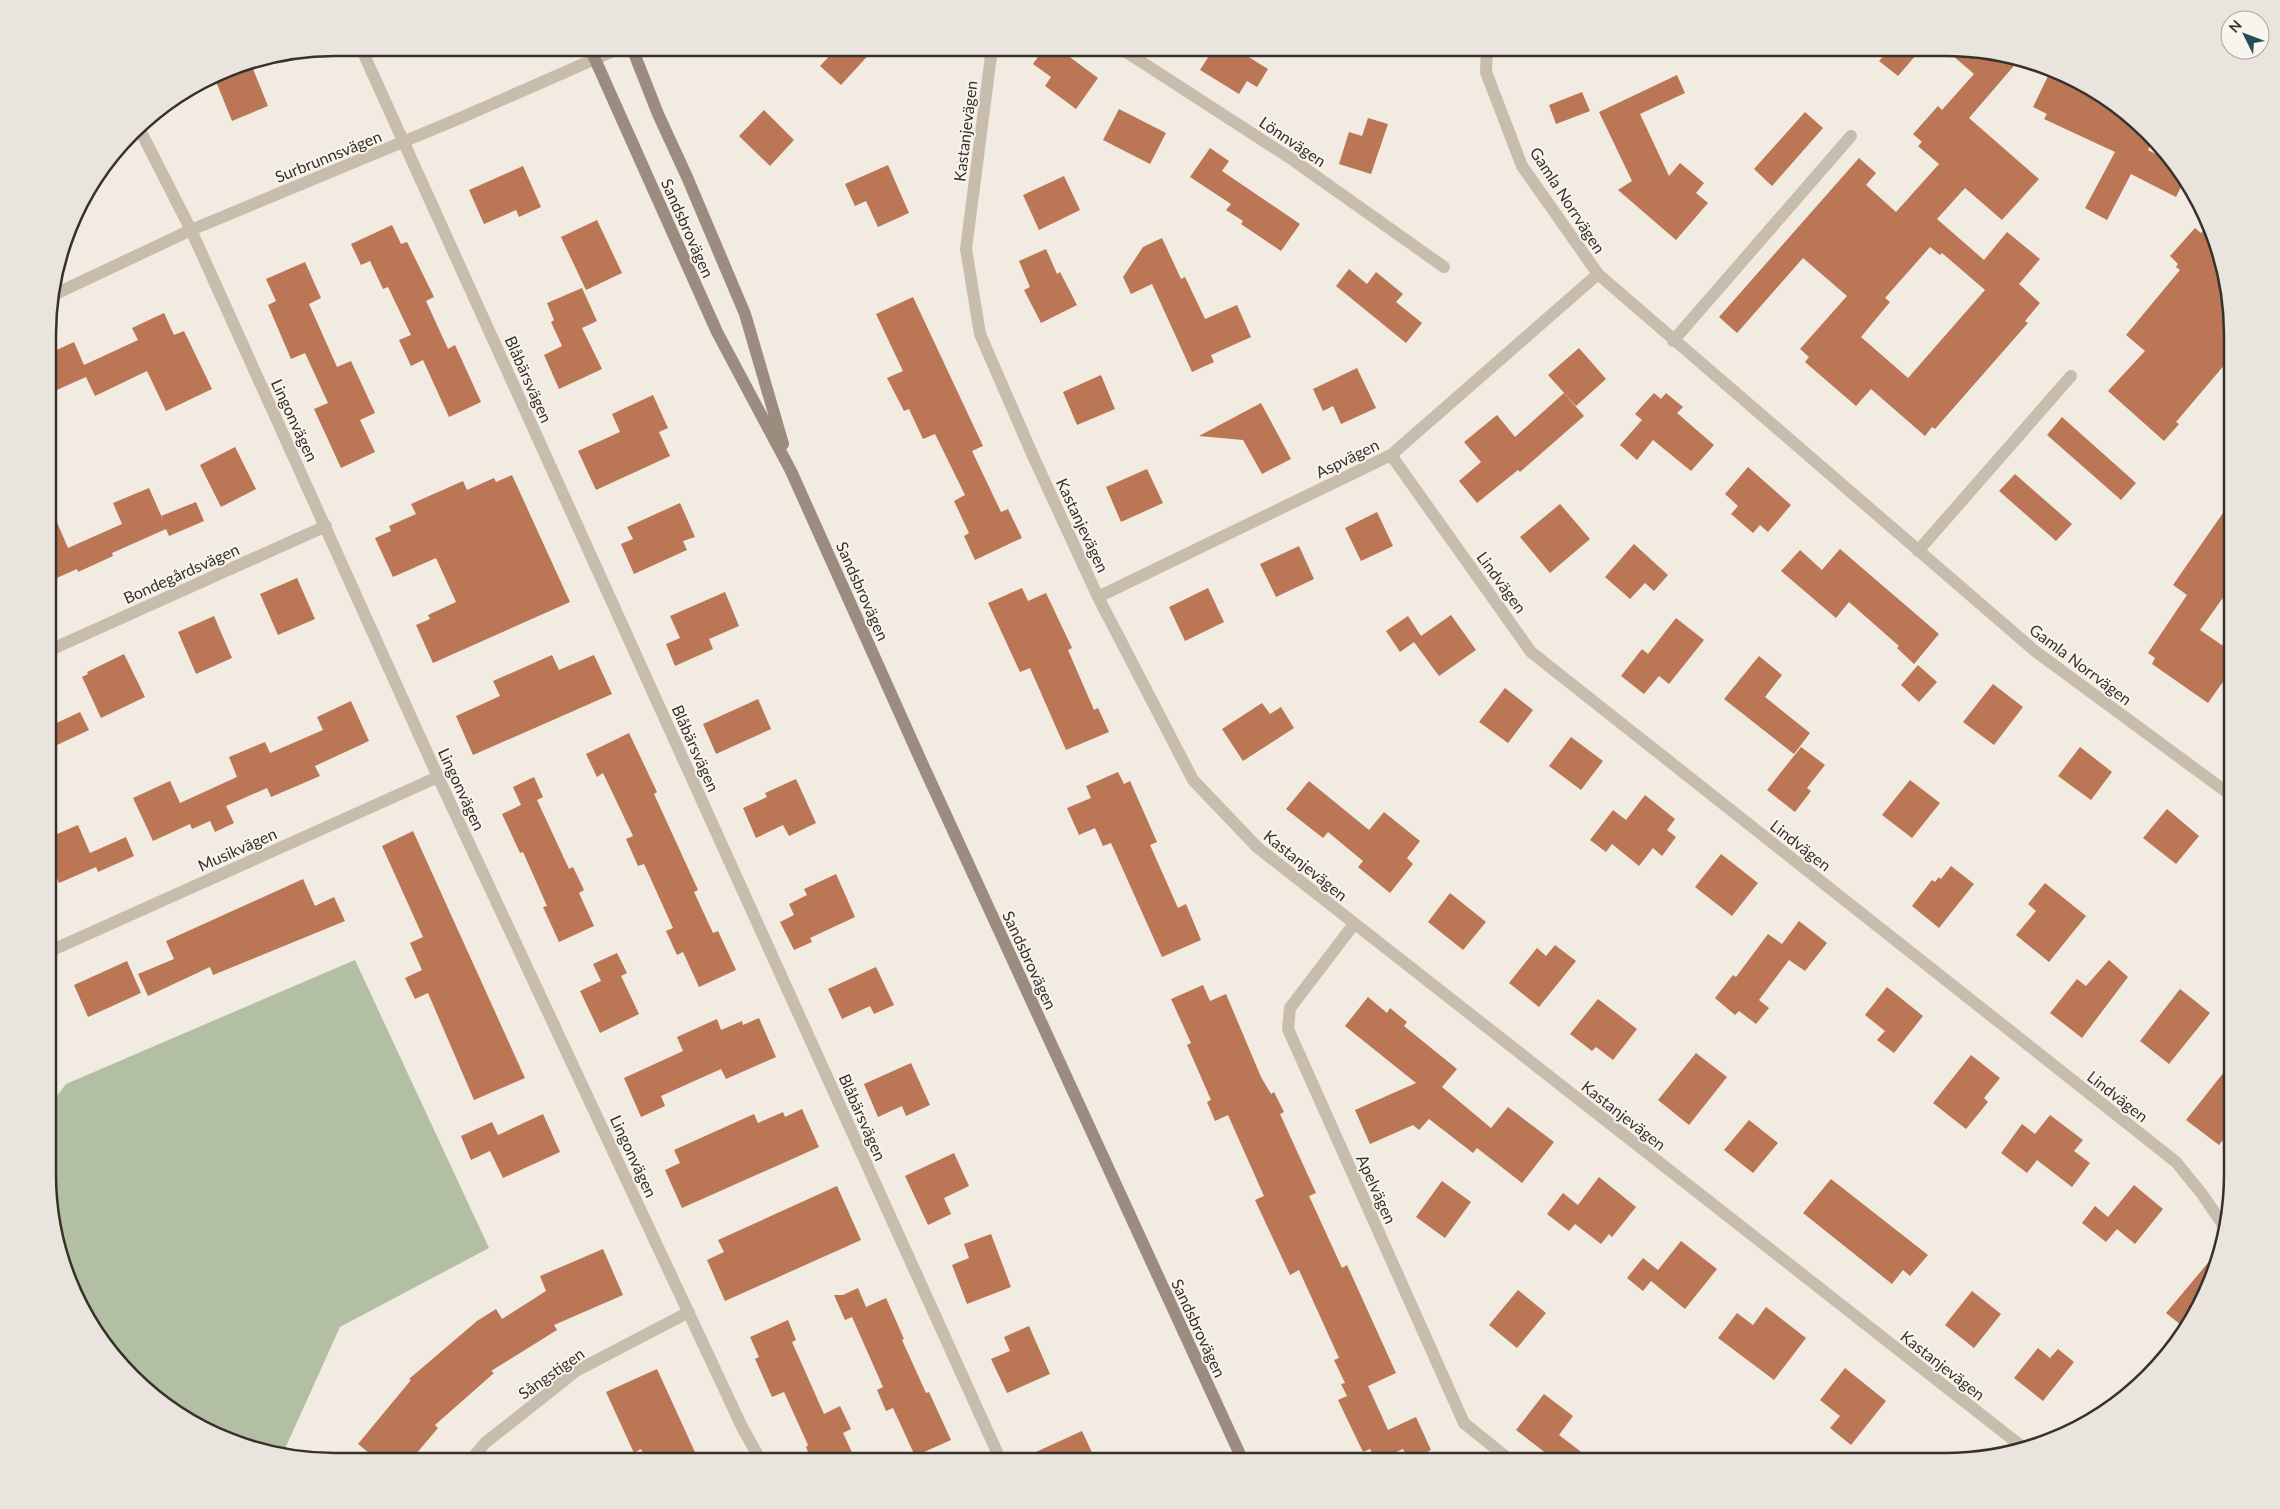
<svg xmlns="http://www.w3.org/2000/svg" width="2280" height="1509" font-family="Lato,sans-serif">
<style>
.green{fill:#b3bfa2}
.building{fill:#ba7655;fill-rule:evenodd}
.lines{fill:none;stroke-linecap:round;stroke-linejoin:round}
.street{stroke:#c8bcad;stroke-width:12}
.secondary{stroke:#9c8c7f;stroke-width:12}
.labels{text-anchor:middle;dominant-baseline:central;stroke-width:4;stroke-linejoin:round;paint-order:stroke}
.street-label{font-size:16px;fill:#37302b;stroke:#f9f4ed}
.rim{fill:none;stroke:#37302b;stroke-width:2.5}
</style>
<rect width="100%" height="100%" fill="#f1ebe1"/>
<path class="green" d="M 355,960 L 489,1248 L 340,1327 L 283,1453 L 243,1446 L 175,1413 L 119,1364 L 86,1318 L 50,1211 L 50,1105 L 66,1084 Z"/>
<path class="building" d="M 837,48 L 875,48 L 841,85 L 820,66 Z
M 1044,48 L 1052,48 L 1065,57 L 1067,55 L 1098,78 L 1076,109 L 1045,86 L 1051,77 L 1033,64 Z
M 1214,48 L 1234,48 L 1268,69 L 1257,87 L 1247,81 L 1239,94 L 1200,70 Z
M 1891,48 L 1922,48 L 1898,76 L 1879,61 Z
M 1944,48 L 2019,60 L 1969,118 L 2039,179 L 2002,220 L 1965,188 L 1937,219 L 1984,260 L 2007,232 L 2040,259 L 2019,284 L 2040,303 L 2025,321 L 2028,323 L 1935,429 L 1932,427 L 1925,436 L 1871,389 L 1856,406 L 1805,362 L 1809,357 L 1800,349 L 1847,296 L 1803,258 L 1737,333 L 1719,317 L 1859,158 L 1876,173 L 1866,185 L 1896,212 L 1939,164 L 1918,146 L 1922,142 L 1913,134 L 1938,106 L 1942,110 L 1974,74 ZM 1930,247 L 1940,255 L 1942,253 L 1985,290 L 1908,378 L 1861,337 L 1890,302 L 1885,298 Z
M 251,64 L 268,106 L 232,121 L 215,79 Z
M 2051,70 L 2105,96 L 2154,139 L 2148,150 L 2173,163 L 2185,179 L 2176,197 L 2131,174 L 2107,220 L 2085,208 L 2115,152 L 2044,119 L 2047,114 L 2033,107 Z
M 1677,75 L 1685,93 L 1640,114 L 1669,176 L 1680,163 L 1704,183 L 1696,193 L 1708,203 L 1676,240 L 1618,190 L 1632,181 L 1599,112 Z
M 1582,92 L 1590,111 L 1556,124 L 1549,105 Z
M 1119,109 L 1166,133 L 1150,164 L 1103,140 Z
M 764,110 L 794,140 L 770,166 L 739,136 Z
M 1805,112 L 1823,128 L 1772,186 L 1754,169 Z
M 1368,118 L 1388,124 L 1371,174 L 1339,164 L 1349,132 L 1362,136 Z
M 1210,148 L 1229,161 L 1222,171 L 1300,224 L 1281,251 L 1241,224 L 1243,221 L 1226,210 L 1231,204 L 1190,177 Z
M 888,165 L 909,213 L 878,227 L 866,201 L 855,206 L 845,184 Z
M 523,166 L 541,207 L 519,217 L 516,210 L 484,224 L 469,190 Z
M 1064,176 L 1080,210 L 1039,230 L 1023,195 Z
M 597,220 L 622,273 L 586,290 L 561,237 Z
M 392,225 L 401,244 L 407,242 L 434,297 L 426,301 L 448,349 L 455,345 L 481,402 L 449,417 L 423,360 L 411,366 L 399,340 L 411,335 L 388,287 L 383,289 L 370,261 L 361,265 L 351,244 Z
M 2208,225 L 2223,261 L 2232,317 L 2232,356 L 2176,422 L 2179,424 L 2164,441 L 2108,391 L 2145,351 L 2126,335 L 2180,270 L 2176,267 L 2178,264 L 2170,256 L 2195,228 L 2201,233 Z
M 1162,238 L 1181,279 L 1185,277 L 1205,319 L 1237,305 L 1251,337 L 1211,355 L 1214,362 L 1192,372 L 1152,284 L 1131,294 L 1123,277 L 1143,247 Z
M 1046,249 L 1057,274 L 1060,272 L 1077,305 L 1041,323 L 1024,290 L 1030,287 L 1019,261 Z
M 305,262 L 321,298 L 309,304 L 337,367 L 351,361 L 375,413 L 360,420 L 375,452 L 341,468 L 314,409 L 328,403 L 305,353 L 291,359 L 268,305 L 276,301 L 266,279 Z
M 1349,269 L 1367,284 L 1376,272 L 1403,294 L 1396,302 L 1422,323 L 1406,343 L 1336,286 Z
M 582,288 L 597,321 L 582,328 L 602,369 L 559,389 L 544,355 L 562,346 L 551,322 L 554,320 L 547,303 Z
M 913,297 L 983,446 L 972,451 L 1001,512 L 1008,509 L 1022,538 L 975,560 L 964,536 L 969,533 L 954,501 L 965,495 L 935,434 L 923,439 L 909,409 L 904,411 L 887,378 L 903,371 L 876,314 Z
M 164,313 L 174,335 L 184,331 L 212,389 L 166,411 L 147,371 L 95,396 L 86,377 L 50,393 L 50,353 L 74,342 L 84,365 L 138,340 L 132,328 Z
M 1579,348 L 1606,379 L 1576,406 L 1548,375 Z
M 1357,368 L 1376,408 L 1341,424 L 1333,406 L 1323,411 L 1313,389 Z
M 1101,375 L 1115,409 L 1077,425 L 1063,392 Z
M 1564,393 L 1584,416 L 1520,472 L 1518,470 L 1477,503 L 1459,481 L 1481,462 L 1464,442 L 1497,415 L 1515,437 Z
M 1654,393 L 1661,399 L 1666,393 L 1683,407 L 1677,413 L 1714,445 L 1691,471 L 1653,440 L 1637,460 L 1620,445 L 1642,420 L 1635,414 Z
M 653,395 L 668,428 L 659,432 L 670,456 L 596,490 L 578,451 L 620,432 L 612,414 Z
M 1261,403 L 1291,459 L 1262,474 L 1243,440 L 1199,436 Z
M 2062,417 L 2136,483 L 2121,500 L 2047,435 Z
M 235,447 L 256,489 L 221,507 L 200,465 Z
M 1748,467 L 1791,505 L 1768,532 L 1760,525 L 1753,533 L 1731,514 L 1738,506 L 1725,494 Z
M 1147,469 L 1163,503 L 1121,522 L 1106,487 Z
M 2015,474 L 2072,524 L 2056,541 L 1999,491 Z
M 512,475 L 570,602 L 433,663 L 416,625 L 430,619 L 428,615 L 456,602 L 436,558 L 393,577 L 375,538 L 391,531 L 389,526 L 416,514 L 411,504 L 463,481 L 467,490 L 494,478 L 496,482 Z
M 149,488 L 164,522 L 161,516 L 196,502 L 204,521 L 169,536 L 166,529 L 112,553 L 113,556 L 78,572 L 77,569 L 50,581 L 50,506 L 68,548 L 122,524 L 113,503 Z
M 2232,500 L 2232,585 L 2200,630 L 2232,652 L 2232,669 L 2208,703 L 2152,664 L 2155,658 L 2148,653 L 2187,595 L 2173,585 Z
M 680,503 L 695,537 L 683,541 L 687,550 L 634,574 L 621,544 L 633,539 L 627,527 Z
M 1560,504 L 1590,539 L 1550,573 L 1520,537 Z
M 1377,512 L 1393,546 L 1361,561 L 1345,528 Z
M 1634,544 L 1668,575 L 1654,591 L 1645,583 L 1630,599 L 1605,577 Z
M 1299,546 L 1314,579 L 1276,597 L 1260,564 Z
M 1840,549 L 1939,634 L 1914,664 L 1897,648 L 1899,646 L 1849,602 L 1836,618 L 1781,571 L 1800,550 L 1822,570 Z
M 297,578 L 315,619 L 278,635 L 260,594 Z
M 1022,588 L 1028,601 L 1046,593 L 1072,648 L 1068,650 L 1094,710 L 1098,708 L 1109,732 L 1066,750 L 1030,668 L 1020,672 L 988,603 Z
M 1208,588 L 1224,622 L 1185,641 L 1169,607 Z
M 725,592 L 739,626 L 709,639 L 713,649 L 675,666 L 666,644 L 680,638 L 670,616 Z
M 1451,615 L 1476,650 L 1439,676 L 1414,642 L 1400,652 L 1386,631 L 1408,616 L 1421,636 Z
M 214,616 L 232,658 L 196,674 L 178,632 Z
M 1676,618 L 1704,640 L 1669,684 L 1659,676 L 1644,694 L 1621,676 L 1642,649 L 1648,654 Z
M 124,654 L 145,697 L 101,718 L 82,677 L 88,674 L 87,672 Z
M 552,655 L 559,670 L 594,655 L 612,694 L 473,755 L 456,716 L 500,696 L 493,681 Z
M 1759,656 L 1782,675 L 1765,697 L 1810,733 L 1794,754 L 1724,699 Z
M 1918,665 L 1937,682 L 1919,702 L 1901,685 Z
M 1993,684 L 2023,707 L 1994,745 L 1963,722 Z
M 1505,688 L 1533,710 L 1508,743 L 1479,722 Z
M 758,699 L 771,729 L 716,754 L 703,724 Z
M 351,701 L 369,741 L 315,766 L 320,776 L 271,797 L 267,788 L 226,806 L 234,823 L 215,832 L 210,821 L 192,829 L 190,824 L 153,841 L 133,798 L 170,781 L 180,803 L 237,777 L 229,757 L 265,742 L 270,753 L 323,730 L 317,717 Z
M 1262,703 L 1270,714 L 1281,707 L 1294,728 L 1243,761 L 1222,729 Z
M 80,712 L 89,730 L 57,745 L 50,731 L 50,726 Z
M 629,733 L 657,792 L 654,794 L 698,890 L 694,892 L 713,933 L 718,931 L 736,970 L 699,987 L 683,952 L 677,955 L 666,931 L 673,928 L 644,864 L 638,866 L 626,839 L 633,836 L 603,773 L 597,777 L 586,754 Z
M 1571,737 L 1603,761 L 1581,790 L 1549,766 Z
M 1801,747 L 1825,765 L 1807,788 L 1811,791 L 1795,812 L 1767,790 Z
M 2080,747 L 2112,772 L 2091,800 L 2058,776 Z
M 1118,772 L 1124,784 L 1130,781 L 1157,842 L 1150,845 L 1178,908 L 1186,904 L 1201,940 L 1162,957 L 1111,843 L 1103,846 L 1095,828 L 1079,835 L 1067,808 L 1091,798 L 1086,786 Z
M 534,777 L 543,797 L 537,800 L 569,869 L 573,867 L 584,890 L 579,893 L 594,926 L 559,942 L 543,907 L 547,906 L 523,852 L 520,853 L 502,814 L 521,805 L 513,787 Z
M 796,779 L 816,823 L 789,836 L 783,825 L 756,838 L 743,808 L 767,797 L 765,793 Z
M 1910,780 L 1940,803 L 1912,838 L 1882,815 Z
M 1309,781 L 1369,830 L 1384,812 L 1420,841 L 1407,858 L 1413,864 L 1390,893 L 1358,867 L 1363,861 L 1328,832 L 1323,838 L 1286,809 Z
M 1645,795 L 1675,819 L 1667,830 L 1676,837 L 1662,856 L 1653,848 L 1639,866 L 1612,844 L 1606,852 L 1590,840 L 1613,810 L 1626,820 Z
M 2167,809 L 2199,836 L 2176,864 L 2143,838 Z
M 78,825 L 90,853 L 126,837 L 134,856 L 98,872 L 96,867 L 59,883 L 50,862 L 50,837 Z
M 413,831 L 525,1078 L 474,1100 L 428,993 L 415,999 L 405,978 L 422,970 L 410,943 L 423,937 L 382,846 Z
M 1721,854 L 1758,883 L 1732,916 L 1695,887 Z
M 1951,866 L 1974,884 L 1939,928 L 1912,906 L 1932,880 L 1935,882 L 1939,877 L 1941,879 Z
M 836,874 L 855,917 L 810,938 L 812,942 L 794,950 L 780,922 L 794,915 L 789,904 L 807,895 L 804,889 Z
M 303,879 L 315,906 L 334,897 L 345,921 L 213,975 L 210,967 L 148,996 L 138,974 L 174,959 L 166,941 Z
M 2045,883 L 2086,916 L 2049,962 L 2016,935 L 2036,911 L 2028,904 Z
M 1450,893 L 1486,922 L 1463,950 L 1428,922 Z
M 1799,921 L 1827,943 L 1805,971 L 1789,960 L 1759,1000 L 1769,1008 L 1756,1024 L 1739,1011 L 1735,1015 L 1715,998 L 1733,975 L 1736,977 L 1768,934 L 1782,944 Z
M 1555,945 L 1576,961 L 1539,1007 L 1509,983 L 1537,948 L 1546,956 Z
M 617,953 L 627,973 L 621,976 L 639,1014 L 600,1033 L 580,991 L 601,981 L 593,964 Z
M 2109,960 L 2128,977 L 2082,1038 L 2050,1013 L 2077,979 L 2086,986 Z
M 127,961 L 141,993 L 88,1017 L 74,985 Z
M 876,967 L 894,1005 L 874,1014 L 870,1006 L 842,1019 L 828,989 Z
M 1203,985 L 1210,1001 L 1226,994 L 1261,1077 L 1271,1094 L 1274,1092 L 1284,1112 L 1280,1114 L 1316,1193 L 1309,1196 L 1342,1268 L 1347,1265 L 1396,1373 L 1368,1386 L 1388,1430 L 1416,1417 L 1431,1450 L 1409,1461 L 1403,1449 L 1377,1461 L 1370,1449 L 1363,1452 L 1338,1400 L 1347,1396 L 1341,1384 L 1345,1383 L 1334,1360 L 1339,1358 L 1299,1270 L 1290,1275 L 1255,1200 L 1264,1196 L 1228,1115 L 1215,1121 L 1207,1102 L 1211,1100 L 1187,1045 L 1191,1043 L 1171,999 Z
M 1887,987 L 1923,1016 L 1894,1053 L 1877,1040 L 1885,1031 L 1865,1015 Z
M 2180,989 L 2210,1013 L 2169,1064 L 2140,1041 Z
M 1368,997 L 1387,1013 L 1390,1008 L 1407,1022 L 1404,1026 L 1457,1069 L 1442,1087 L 1491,1128 L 1508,1107 L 1554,1142 L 1522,1183 L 1477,1148 L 1473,1153 L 1429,1119 L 1419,1130 L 1413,1125 L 1370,1144 L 1355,1110 L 1416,1083 L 1345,1026 Z
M 1598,999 L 1637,1029 L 1613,1060 L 1596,1047 L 1592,1051 L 1570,1034 Z
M 759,1018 L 776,1057 L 726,1079 L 721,1069 L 661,1096 L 665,1106 L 641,1117 L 624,1078 L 683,1051 L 677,1037 L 717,1019 L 721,1030 L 742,1021 L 743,1025 Z
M 1696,1053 L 1727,1077 L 1689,1125 L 1658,1100 Z
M 1971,1055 L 2000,1078 L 1984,1098 L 1988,1102 L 1966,1129 L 1933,1103 Z
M 2232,1062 L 2232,1129 L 2219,1145 L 2186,1120 Z
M 911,1063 L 930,1105 L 906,1116 L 902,1106 L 878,1117 L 864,1084 Z
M 802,1109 L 819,1147 L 682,1208 L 665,1170 L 680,1163 L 674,1150 L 754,1114 L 758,1123 L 783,1112 L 785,1117 Z
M 543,1114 L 560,1152 L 503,1178 L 490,1151 L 471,1160 L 461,1136 L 492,1122 L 498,1135 Z
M 2050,1115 L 2083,1140 L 2074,1151 L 2090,1163 L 2072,1187 L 2037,1160 L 2027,1173 L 2001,1153 L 2022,1124 L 2035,1134 Z
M 1749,1120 L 1778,1143 L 1753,1173 L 1724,1150 Z
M 954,1153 L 969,1186 L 944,1198 L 951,1214 L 928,1225 L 905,1176 Z
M 1599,1177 L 1636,1207 L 1612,1237 L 1609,1234 L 1601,1244 L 1575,1224 L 1569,1231 L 1547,1214 L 1563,1193 L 1578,1205 Z
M 1831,1179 L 1928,1255 L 1910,1276 L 1903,1270 L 1892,1284 L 1803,1213 Z
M 1442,1181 L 1471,1202 L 1445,1238 L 1416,1217 Z
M 2134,1185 L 2163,1209 L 2135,1244 L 2117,1229 L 2106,1242 L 2082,1223 L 2095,1206 L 2108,1217 Z
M 837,1186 L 861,1240 L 725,1301 L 707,1260 L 724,1252 L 718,1240 Z
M 991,1234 L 1011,1287 L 967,1304 L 952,1265 L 969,1258 L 964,1244 Z
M 1681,1241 L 1717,1269 L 1685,1309 L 1651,1281 L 1643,1291 L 1627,1278 L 1643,1258 L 1658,1270 Z
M 603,1249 L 623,1295 L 554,1325 L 557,1330 L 491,1371 L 494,1373 L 435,1425 L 438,1428 L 410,1461 L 379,1461 L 358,1444 L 411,1380 L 409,1379 L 477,1321 L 496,1309 L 502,1319 L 546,1291 L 540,1276 Z
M 2212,1258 L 2218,1262 L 2217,1266 L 2186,1329 L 2166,1313 Z
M 858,1288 L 866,1307 L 886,1298 L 904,1339 L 902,1340 L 926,1393 L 929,1392 L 951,1440 L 915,1456 L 893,1408 L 886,1411 L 877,1390 L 883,1387 L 852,1317 L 845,1320 L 834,1295 L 843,1295 Z
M 1518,1290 L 1546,1313 L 1517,1348 L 1489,1325 Z
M 1972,1291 L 2001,1314 L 1974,1348 L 1945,1325 Z
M 1766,1307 L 1806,1338 L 1774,1380 L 1718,1338 L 1737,1313 L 1753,1325 Z
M 788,1320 L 796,1340 L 792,1342 L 824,1414 L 840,1406 L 851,1429 L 843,1433 L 856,1461 L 812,1461 L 806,1447 L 808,1445 L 784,1392 L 772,1397 L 755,1359 L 759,1357 L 750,1337 Z
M 1029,1326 L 1050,1374 L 1007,1393 L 991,1359 L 1010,1351 L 1004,1337 Z
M 2038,1348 L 2050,1358 L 2058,1349 L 2074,1362 L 2043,1401 L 2014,1378 Z
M 1845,1368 L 1886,1401 L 1851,1445 L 1830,1428 L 1840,1416 L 1820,1400 Z
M 657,1369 L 699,1461 L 647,1461 L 641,1449 L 634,1453 L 606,1392 Z
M 1544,1394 L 1573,1416 L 1559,1435 L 1593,1461 L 1556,1461 L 1516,1430 Z
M 1082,1431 L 1096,1461 L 1016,1461 Z"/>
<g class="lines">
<path class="street" d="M 361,48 L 1001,1461
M 992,48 L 966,249 L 980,334 L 1033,456 L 1098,597 L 1193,780 L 1257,847 L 2025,1449
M 1120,48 L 1293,160 L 1444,267
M 1487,48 L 1486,72 L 1522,166 L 1598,274 L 2035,651 L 2232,796
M 139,128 L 191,230 L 438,777 L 742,1427 L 761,1461
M 51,296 L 191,230 L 458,119 L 620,48
M 1673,341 L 1851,136
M 1391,455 L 1531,652 L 2176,1162 L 2202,1194 L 2225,1228
M 1918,551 L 2071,376
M 1098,597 L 1391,455 L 1598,274
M 50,650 L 326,526
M 1354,924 L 1290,1008 L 1288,1029 L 1464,1423 L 1511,1461
M 50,951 L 438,777
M 470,1461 L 485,1443 L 576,1371 L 689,1312"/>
<path class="secondary" d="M 590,48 L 717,332 L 791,471 L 922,763 L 1243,1461
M 632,48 L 658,114 L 687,177 L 745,314 L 783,444"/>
</g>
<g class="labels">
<g class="street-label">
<text transform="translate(965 131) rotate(-83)">Kastanjevägen</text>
<text transform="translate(1293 141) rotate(34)">Lönnvägen</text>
<text transform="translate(328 156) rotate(-22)">Surbrunnsvägen</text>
<text transform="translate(1568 200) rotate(57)">Gamla Norrvägen</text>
<text transform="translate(688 228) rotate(66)">Sandsbrovägen</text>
<text transform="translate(529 379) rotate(66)">Blåbärsvägen</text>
<text transform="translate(295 420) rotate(65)">Lingonvägen</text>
<text transform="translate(1347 458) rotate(-26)">Aspvägen</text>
<text transform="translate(1083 525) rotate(65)">Kastanjevägen</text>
<text transform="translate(181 573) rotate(-24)">Bondegårdsvägen</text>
<text transform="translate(1502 582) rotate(54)">Lindvägen</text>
<text transform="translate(863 591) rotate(66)">Sandsbrovägen</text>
<text transform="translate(2081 664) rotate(37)">Gamla Norrvägen</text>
<text transform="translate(696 748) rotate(66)">Blåbärsvägen</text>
<text transform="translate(462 789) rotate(65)">Lingonvägen</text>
<text transform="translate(1801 845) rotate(38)">Lindvägen</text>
<text transform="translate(237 849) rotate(-24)">Musikvägen</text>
<text transform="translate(1306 865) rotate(39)">Kastanjevägen</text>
<text transform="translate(1030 960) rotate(65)">Sandsbrovägen</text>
<text transform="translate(2118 1096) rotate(38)">Lindvägen</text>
<text transform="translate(1624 1115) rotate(38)">Kastanjevägen</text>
<text transform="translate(863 1117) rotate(66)">Blåbärsvägen</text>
<text transform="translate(634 1156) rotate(65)">Lingonvägen</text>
<text transform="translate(1377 1189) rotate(66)">Apelvägen</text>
<text transform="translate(1199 1328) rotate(65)">Sandsbrovägen</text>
<text transform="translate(1943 1365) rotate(38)">Kastanjevägen</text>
<text transform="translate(551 1373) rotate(-35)">Sångstigen</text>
</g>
</g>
<path d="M0 0H2280V1509H0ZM335 56H1945A279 279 0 0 1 2224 335V1174A279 279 0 0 1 1945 1453H335A279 279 0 0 1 56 1174V335A279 279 0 0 1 335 56Z" fill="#e9e4dd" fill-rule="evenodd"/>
<path class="rim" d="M335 56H1945A279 279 0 0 1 2224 335V1174A279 279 0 0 1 1945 1453H335A279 279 0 0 1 56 1174V335A279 279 0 0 1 335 56Z"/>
<g transform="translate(2245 35) rotate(312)"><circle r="24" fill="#f9f4ed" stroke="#aba69f"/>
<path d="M0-4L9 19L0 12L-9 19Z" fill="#244e55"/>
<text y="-8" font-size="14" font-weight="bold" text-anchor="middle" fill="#37302b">N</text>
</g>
</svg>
